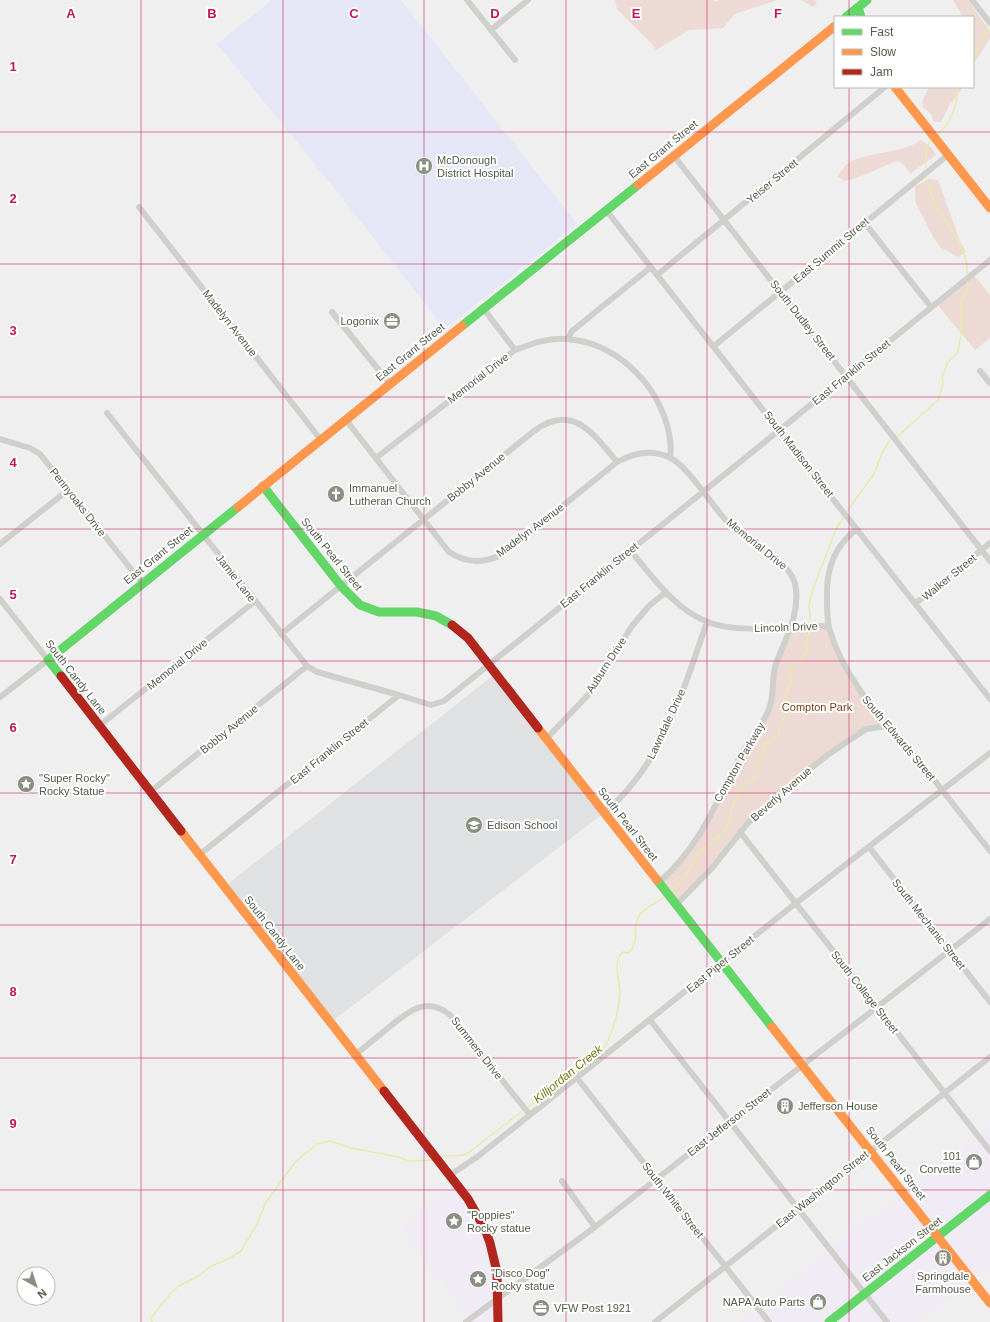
<svg xmlns="http://www.w3.org/2000/svg" width="990" height="1322" font-family="Helvetica,sans-serif">
<style>
.commercial{fill:#f1ebf6}
.education{fill:#e0e1e2}
.medical{fill:#e6e7f6}
.green{fill:#eedad4}
.lines{fill:none;stroke-linecap:round;stroke-linejoin:round}
.stream{stroke:#e7ebaa;stroke-width:1.5}
.street{stroke:#cfd0cb;stroke-width:6}
.fast{stroke:#63d668;stroke-width:9}
.slow{stroke:#ff974d;stroke-width:9}
.jam{stroke:#b3261e;stroke-width:9}
.grid{fill:none;stroke:#c2185b;stroke-width:1;stroke-opacity:0.55}
.labels{text-anchor:middle;dominant-baseline:central;stroke-width:4;stroke-linejoin:round;paint-order:stroke}
.street-label{font-size:11px;fill:#545b47;stroke:#fff}
.poi-label{font-size:11px;fill:#545b47;stroke:#fff;text-anchor:start}
.park-label{font-size:11px;fill:#7a3c1a;stroke:#fff}
.water-label{font-size:12px;font-style:italic;fill:#727811;stroke:#fff}
.grid-label{font-size:13px;text-anchor:middle;font-weight:bold;fill:#c2185b;stroke:#fff;stroke-width:4;stroke-linejoin:round;paint-order:stroke}
</style>
<rect width="100%" height="100%" fill="#efeff0"/>
<path class="commercial" d="M 990,1125 L 990,1266 L 957,1294 L 918,1322 L 740,1322 L 830,1250 Z
M 457,1184 L 495,1256 L 498,1322 L 466,1322 L 469,1320 L 467,1316 L 401,1228 Z"/>
<path class="education" d="M 495,674 L 604,813 L 330,1023 L 224,887 Z"/>
<path class="medical" d="M 272,0 L 401,0 L 577,224 L 445,329 L 339,194 L 217,44 Z"/>
<path class="green" d="M 615,0 L 713,0 L 716,2 L 719,0 L 784,0 L 777,0 L 735,14 L 723,28 L 689,30 L 656,50 L 652,44 L 617,9 Z
M 801,0 L 815,0 L 817,3 L 813,7 Z
M 953,0 L 968,0 L 990,31 L 990,38 L 973,65 L 973,17 L 963,17 Z
M 929,87 L 963,87 L 949,106 L 941,122 L 934,122 L 931,114 L 923,107 L 922,102 Z
M 921,140 L 932,148 L 936,155 L 910,174 L 905,166 L 898,161 C 881,166 860,179 844,181 L 838,176 C 841,172 843,167 847,164 C 869,150 900,155 921,140 Z
M 929,179 L 938,180 L 960,241 L 966,252 L 958,257 L 940,247 L 933,237 L 915,201 L 915,186 Z
M 973,274 L 990,295 L 990,338 L 975,350 L 936,303 Z
M 792,627 L 829,627 L 844,664 L 887,726 L 866,729 L 766,805 L 676,905 L 658,883 L 680,863 L 767,713 L 773,677 Z"/>
<g class="lines">
<path class="stream" d="M 973,58 C 981,47 978,39 989,30
M 938,134 C 952,122 957,105 958,87
M 926,167 L 926,152 L 930,140
M 925,176 L 936,208 L 943,216 C 944,222 948,225 951,229 C 960,242 968,259 967,274
M 897,437 L 938,400 L 943,384 L 942,377 L 947,364 L 958,351 L 961,335 L 961,302 L 967,290 L 967,283
M 848,510 L 874,474 L 882,453 L 890,440
M 810,620 L 809,605 L 813,589 L 836,529 L 843,518
M 671,891 L 686,876 L 697,856 L 726,829 L 734,802 L 744,786 L 755,778 L 758,774 L 758,766 L 761,760 L 764,744 L 774,740 L 779,735 C 777,724 787,715 792,706 L 785,696 L 792,679 L 789,671 L 792,665 C 809,659 807,644 809,629
M 529,1106 C 543,1095 602,1056 607,1043 C 614,1027 619,1010 620,993 C 620,981 612,960 623,952 L 629,953 C 638,944 634,931 637,920 C 641,909 654,904 663,898
M 442,1157 C 451,1154 459,1158 468,1153 L 521,1112
M 152,1322 L 151,1318 L 171,1293 L 179,1286 L 197,1277 L 211,1266 L 226,1260 L 241,1251 L 257,1224 L 266,1202 L 296,1161 L 317,1144 L 331,1141 L 351,1148 L 399,1157 L 407,1161 L 433,1160"/>
<path class="street" d="M 467,0 L 515,60
M 972,0 L 990,23
M 491,30 L 528,0
M 674,156 L 990,561
M 139,207 L 321,440
M 606,210 L 990,699
M 864,222 L 931,307
M 657,275 L 885,87
M 483,308 L 515,350
M 332,312 L 390,384
M 568,339 L 572,331 L 651,267
M 714,346 L 948,155
M 980,371 L 990,383
M 107,413 L 307,666 L 317,672 L 399,695
M 346,420 L 449,552 C 466,563 484,564 503,554 L 617,462 C 633,453 651,449 669,457 C 690,467 715,512 735,530 C 754,547 794,562 796,589 C 799,617 785,639 776,664 C 771,679 775,694 769,709 C 763,725 750,739 741,755 C 716,802 700,848 658,883
M 0,439 L 30,448 L 40,454 L 142,583
M 376,458 L 515,350 C 531,344 549,337 566,339 C 614,342 654,380 667,425 C 670,436 672,447 670,458
M 857,529 C 834,546 826,569 827,598 C 827,607 827,618 829,628 C 845,684 888,724 924,767 C 946,795 968,823 990,851
M 0,544 L 68,490
M 630,550 C 652,576 675,610 708,622 C 726,629 748,629 768,629 C 789,628 808,623 829,627
M 0,599 L 48,660 L 0,697
M 916,603 L 990,543
M 281,634 L 534,431 C 572,402 594,434 617,462
M 99,726 L 254,602
M 546,739 L 589,694 L 632,626 L 649,606 L 666,592
M 150,792 L 307,666
M 604,813 C 662,765 683,691 707,622
M 740,832 L 990,1151
M 869,847 L 990,1002
M 199,855 L 399,695 L 431,705 L 444,701 L 990,260
M 676,905 L 712,868 L 748,823 L 781,792 L 829,754 L 866,729 L 887,726
M 650,1020 L 887,1322
M 355,1055 C 366,1046 377,1037 388,1028 C 408,1012 426,995 450,1015 L 530,1115
M 577,1078 L 769,1322
M 450,1175 L 477,1157 L 796,903 L 990,753
M 562,1181 L 595,1227
M 466,1322 L 595,1227 L 990,919
M 655,1322 L 990,1057"/>
<path class="fast" d="M 858,7 L 861,17
M 846,17 L 867,0
M 462,326 L 638,185
M 263,486 L 341,586 L 360,605 L 379,612 L 417,612 L 436,616 L 452,625
M 61,676 L 48,660 L 238,507
M 657,880 L 772,1027
M 829,1322 L 990,1195"/>
<path class="slow" d="M 895,87 L 990,208
M 638,185 L 835,26
M 238,507 L 462,326
M 538,728 L 657,880
M 181,831 L 384,1091
M 772,1027 L 990,1303"/>
<path class="jam" d="M 452,625 L 468,638 L 538,728
M 61,676 L 181,831
M 384,1091 L 468,1199 L 485,1229 L 490,1243 L 497,1272 L 498,1322"/>
</g>
<path class="grid" d="M 141,0 L 141,1322M 283,0 L 283,1322M 424,0 L 424,1322M 566,0 L 566,1322M 707,0 L 707,1322M 849,0 L 849,17M 849,87 L 849,1322M 0,132 L 990,132M 0,264 L 990,264M 0,397 L 990,397M 0,529 L 990,529M 0,661 L 990,661M 0,793 L 990,793M 0,925 L 990,925M 0,1058 L 990,1058M 0,1190 L 990,1190"/>
<defs>
<g id="hospital-disc" transform="scale(0.9)"><circle r="9.5" fill="#8a8f82" stroke="#fff"/><path d="M-5-5h3v3.5h4V-5h3V5h-3V1.5h-4V5h-3Z" fill="#fff"/></g>
<g id="office-disc" transform="scale(0.9)"><circle r="9.5" fill="#8a8f82" stroke="#fff"/><path d="M-6-3h4V-5.5h4V-3h4V5H-6ZM-1-4.5V-3h2v-1.5ZM-6 0V1H6V0Z" fill="#fff"/></g>
<g id="church-disc" transform="scale(0.9)"><circle r="9.5" fill="#8a8f82" stroke="#fff"/><path d="M-1.2-6h2.4v3.5h3.3v2.4h-3.3V6h-2.4V-.1h-3.3v-2.4h3.3Z" fill="#fff"/></g>
<g id="sight-disc" transform="scale(0.9)"><circle r="9.5" fill="#8a8f82" stroke="#fff"/><path d="M0-6L1.8-2.2L6-1.7L2.9 1.2L3.7 5.4L0 3.3L-3.7 5.4L-2.9 1.2L-6-1.7L-1.8-2.2Z" fill="#fff"/></g>
<g id="school-disc" transform="scale(0.9)"><circle r="9.5" fill="#8a8f82" stroke="#fff"/><path d="M0-5L7-2L0 1L-7-2ZM-4 1L0 2.5L4 1V4Q0 6-4 4Z" fill="#fff"/></g>
<g id="building-disc" transform="scale(0.9)"><circle r="9.5" fill="#8a8f82" stroke="#fff"/><path d="M-4-6H4V6H1V3H-1V6H-4ZM-2.5-4.3h1.7v1.8h-1.7ZM.8-4.3h1.7v1.8H.8ZM-2.5-1h1.7V.8h-1.7ZM.8-1h1.7V.8H.8Z" fill="#fff"/></g>
<g id="shop-disc" transform="scale(0.9)"><circle r="9.5" fill="#8a8f82" stroke="#fff"/><path d="M-5-2.5h2.3a2.7 3.5 0 0 1 5.4 0H5L5.5 6h-11ZM-1.5-2.5h3a1.5 2.3 0 0 0-3 0Z" fill="#fff"/></g>
</defs>
<g fill-rule="evenodd">
<use href="#hospital-disc" x="424" y="166"/>
<use href="#office-disc" x="392" y="321"/>
<use href="#church-disc" x="336" y="494"/>
<use href="#sight-disc" x="26" y="784"/>
<use href="#school-disc" x="474" y="825"/>
<use href="#building-disc" x="785" y="1106"/>
<use href="#shop-disc" x="974" y="1162"/>
<use href="#sight-disc" x="454" y="1221"/>
<use href="#building-disc" x="943" y="1258"/>
<use href="#sight-disc" x="478" y="1279"/>
<use href="#shop-disc" x="818" y="1302"/>
<use href="#office-disc" x="541" y="1308"/>
</g>
<g class="labels">
<g class="street-label">
<text transform="translate(663 149) rotate(-39)">East Grant Street</text>
<text transform="translate(772 181) rotate(-40)">Yeiser Street</text>
<text transform="translate(831 250) rotate(-40)">East Summit Street</text>
<text transform="translate(803 320) rotate(52)">South Dudley Street</text>
<text transform="translate(230 323) rotate(52)">Madelyn Avenue</text>
<text transform="translate(410 352) rotate(-39)">East Grant Street</text>
<text transform="translate(851 372) rotate(-39)">East Franklin Street</text>
<text transform="translate(478 378) rotate(-38)">Memorial Drive</text>
<text transform="translate(799 454) rotate(52)">South Madison Street</text>
<text transform="translate(476 477) rotate(-39)">Bobby Avenue</text>
<text transform="translate(78 502) rotate(52)">Pennyoaks Drive</text>
<text transform="translate(530 530) rotate(-37)">Madelyn Avenue</text>
<text transform="translate(757 544) rotate(39)">Memorial Drive</text>
<text transform="translate(332 554) rotate(51)">South Pearl Street</text>
<text transform="translate(158 555) rotate(-39)">East Grant Street</text>
<text transform="translate(599 575) rotate(-39)">East Franklin Street</text>
<text transform="translate(949 577) rotate(-39)">Walker Street</text>
<text transform="translate(236 578) rotate(52)">Jamie Lane</text>
<text transform="translate(786 627) rotate(-2)">Lincoln Drive</text>
<text transform="translate(177 664) rotate(-39)">Memorial Drive</text>
<text transform="translate(606 665) rotate(-57)">Auburn Drive</text>
<text transform="translate(76 677) rotate(52)">South Candy Lane</text>
<text transform="translate(666 724) rotate(-65)">Lawndale Drive</text>
<text transform="translate(229 729) rotate(-39)">Bobby Avenue</text>
<text transform="translate(899 738) rotate(50)">South Edwards Street</text>
<text transform="translate(329 751) rotate(-39)">East Franklin Street</text>
<text transform="translate(739 762) rotate(-60)">Compton Parkway</text>
<text transform="translate(781 794) rotate(-41)">Beverly Avenue</text>
<text transform="translate(628 824) rotate(52)">South Pearl Street</text>
<text transform="translate(929 924) rotate(52)">South Mechanic Street</text>
<text transform="translate(275 933) rotate(52)">South Candy Lane</text>
<text transform="translate(720 964) rotate(-39)">East Piper Street</text>
<text transform="translate(865 992) rotate(52)">South College Street</text>
<text transform="translate(477 1048) rotate(52)">Summers Drive</text>
<text transform="translate(729 1122) rotate(-38)">East Jefferson Street</text>
<text transform="translate(896 1163) rotate(52)">South Pearl Street</text>
<text transform="translate(822 1189) rotate(-39)">East Washington Street</text>
<text transform="translate(673 1200) rotate(52)">South White Street</text>
<text transform="translate(902 1249) rotate(-38)">East Jackson Street</text>
</g>
<g class="poi-label">
<text x="437" y="160">McDonough<tspan x="437" dy="13">District Hospital</tspan></text>
<text x="379" y="321" text-anchor="end">Logonix</text>
<text x="349" y="488">Immanuel<tspan x="349" dy="13">Lutheran Church</tspan></text>
<text x="39" y="778">"Super Rocky"<tspan x="39" dy="13">Rocky Statue</tspan></text>
<text x="487" y="825">Edison School</text>
<text x="798" y="1106">Jefferson House</text>
<text x="961" y="1156" text-anchor="end">101<tspan x="961" dy="13">Corvette</tspan></text>
<text x="467" y="1215">"Poppies"<tspan x="467" dy="13">Rocky statue</tspan></text>
<text x="491" y="1273">"Disco Dog"<tspan x="491" dy="13">Rocky statue</tspan></text>
<text x="943" y="1276" text-anchor="middle">Springdale<tspan x="943" dy="13">Farmhouse</tspan></text>
<text x="805" y="1302" text-anchor="end">NAPA Auto Parts</text>
<text x="554" y="1308">VFW Post 1921</text>
</g>
<g class="park-label">
<text x="817" y="707">Compton Park</text>
</g>
<g class="water-label">
<text transform="translate(568 1074) rotate(-39)">Killjordan Creek</text>
</g>
</g>
<g class="grid-label">
<text x="71" y="18">A</text>
<text x="212" y="18">B</text>
<text x="354" y="18">C</text>
<text x="495" y="18">D</text>
<text x="636" y="18">E</text>
<text x="778" y="18">F</text>
<text x="13" y="71">1</text>
<text x="13" y="203">2</text>
<text x="13" y="335">3</text>
<text x="13" y="467">4</text>
<text x="13" y="599">5</text>
<text x="13" y="732">6</text>
<text x="13" y="864">7</text>
<text x="13" y="996">8</text>
<text x="13" y="1128">9</text>
</g>
<rect x="834" y="16" width="140" height="72" fill="#ffffff" stroke="#bbbdb5"/>
<rect x="842" y="29" width="20" height="6" fill="#63d668" stroke="#bbbdb5"/>
<text x="870" y="36" font-size="12" fill="#545b47">Fast</text>
<rect x="842" y="49" width="20" height="6" fill="#ff974d" stroke="#bbbdb5"/>
<text x="870" y="56" font-size="12" fill="#545b47">Slow</text>
<rect x="842" y="69" width="20" height="6" fill="#b3261e" stroke="#bbbdb5"/>
<text x="870" y="76" font-size="12" fill="#545b47">Jam</text>
<g transform="translate(36 1286) rotate(141)"><circle r="19" fill="#ffffff" stroke="#bbbdb5"/>
<path d="M0-3L7 15L0 10L-7 15Z" fill="#8a8f82"/>
<text y="-6" font-size="11" font-weight="bold" text-anchor="middle" fill="#545b47">N</text>
</g>
</svg>
